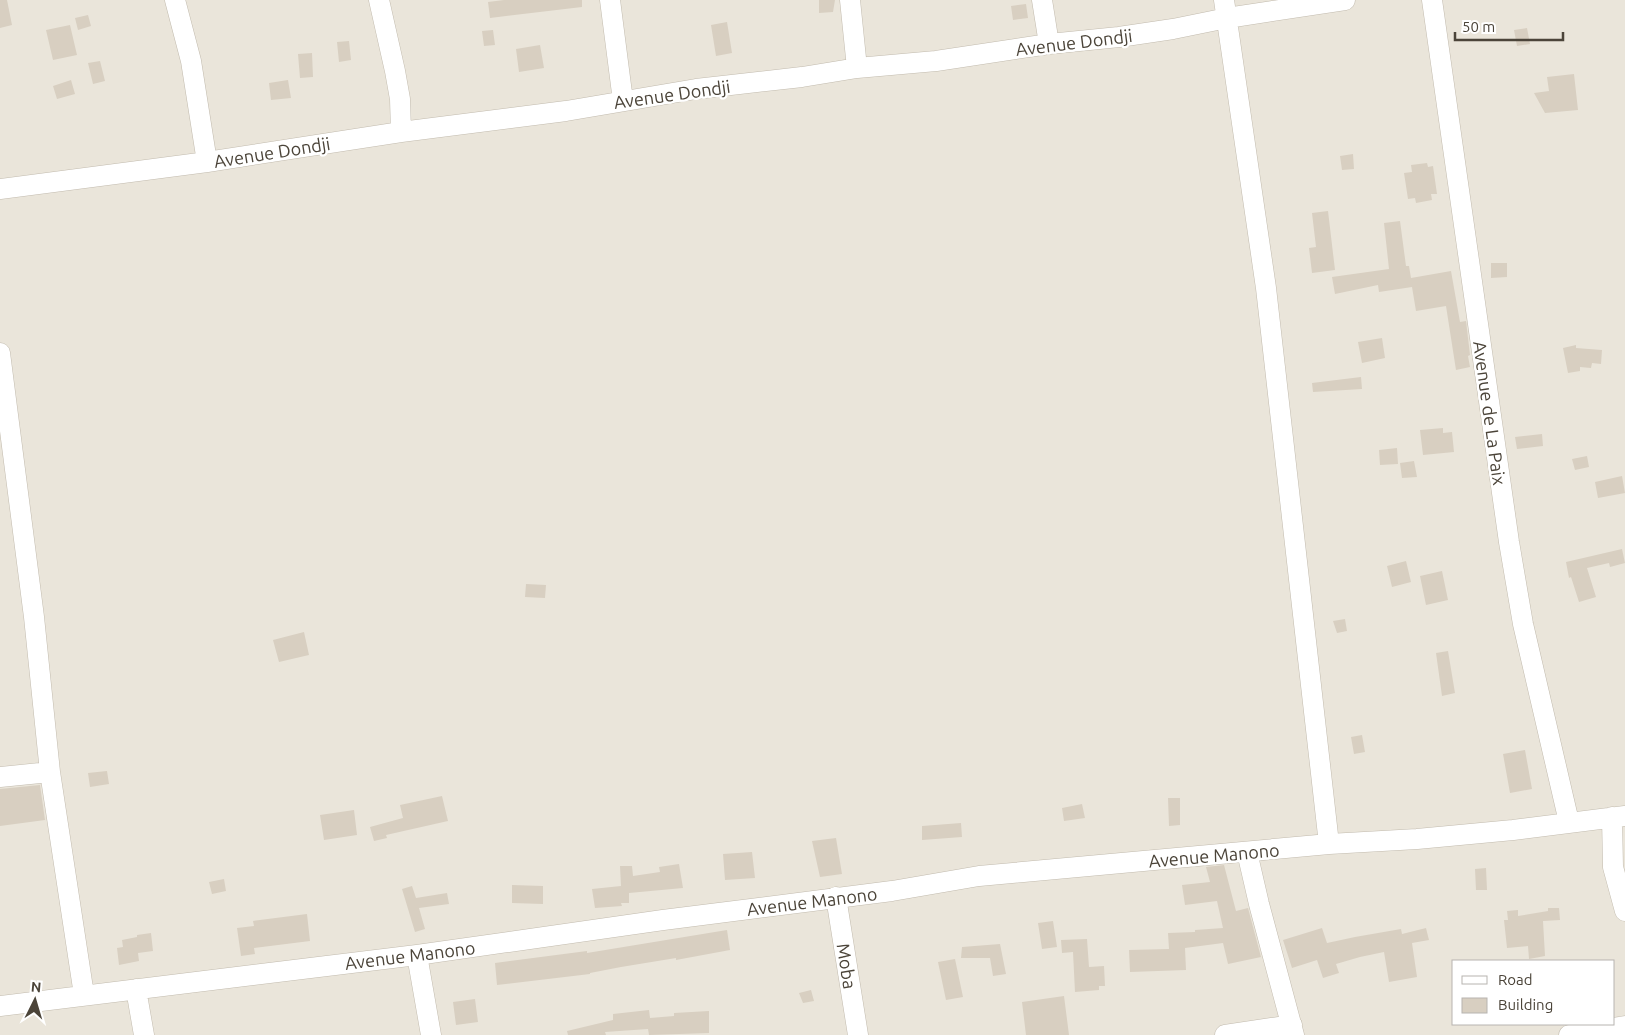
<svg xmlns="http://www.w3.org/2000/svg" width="1625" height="1035" font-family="Ubuntu,sans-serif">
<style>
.residential{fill:#eae5da;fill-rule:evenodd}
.building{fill:#d8cfc1}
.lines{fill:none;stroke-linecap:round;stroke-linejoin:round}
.minor-casing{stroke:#c2bbae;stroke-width:21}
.minor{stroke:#fff;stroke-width:20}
.labels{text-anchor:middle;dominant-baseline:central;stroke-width:4.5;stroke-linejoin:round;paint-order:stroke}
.street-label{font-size:18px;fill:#4b4439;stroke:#fff}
</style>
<rect width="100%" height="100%" fill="#f6f3ec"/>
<path class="residential" d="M 0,0 L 1625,0 L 1625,1035 L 0,1035 ZM 1454,961 L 1614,961 L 1614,1024 L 1454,1024 Z"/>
<path class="building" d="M 0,0 L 7,0 L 12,25 L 0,28 Z
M 504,0 L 582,0 L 582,7 L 490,18 L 488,2 Z
M 819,0 L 835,0 L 833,12 L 819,13 Z
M 1026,4 L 1028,18 L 1013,20 L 1011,6 Z
M 88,15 L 91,26 L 78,30 L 75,18 Z
M 727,22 L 732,53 L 716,56 L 711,25 Z
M 70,25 L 77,55 L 53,60 L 46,30 Z
M 1527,28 L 1530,44 L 1517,46 L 1514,30 Z
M 493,30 L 495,45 L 484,46 L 482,31 Z
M 349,41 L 351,60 L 339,62 L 337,42 Z
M 540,45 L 544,68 L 519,72 L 516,49 Z
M 312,53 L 313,77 L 300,78 L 298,54 Z
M 100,61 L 105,81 L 93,84 L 88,63 Z
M 1574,74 L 1578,110 L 1545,113 L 1534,93 L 1549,91 L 1547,77 Z
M 71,80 L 75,94 L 57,99 L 53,86 Z
M 288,80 L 291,98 L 271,100 L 269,83 Z
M 1353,154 L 1354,169 L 1342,170 L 1340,156 Z
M 1427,163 L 1428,167 L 1433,166 L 1437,194 L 1431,194 L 1432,200 L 1416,203 L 1415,198 L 1408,199 L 1404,173 L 1412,172 L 1411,165 Z
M 1328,211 L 1335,270 L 1312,273 L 1309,248 L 1316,247 L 1312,213 Z
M 1400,221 L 1406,266 L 1409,266 L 1411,278 L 1451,271 L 1460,322 L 1466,321 L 1470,355 L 1468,356 L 1470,367 L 1456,370 L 1446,306 L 1416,311 L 1412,287 L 1379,292 L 1378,285 L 1335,294 L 1332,277 L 1389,269 L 1384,223 Z
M 1491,263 L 1507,263 L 1507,277 L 1491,278 Z
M 1382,338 L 1385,358 L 1362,363 L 1358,342 Z
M 1576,345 L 1576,348 L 1602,350 L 1601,364 L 1592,363 L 1591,368 L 1580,367 L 1580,371 L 1568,373 L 1563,348 Z
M 1361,377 L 1362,389 L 1313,392 L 1312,383 Z
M 1443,428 L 1443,433 L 1452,432 L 1454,452 L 1423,455 L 1420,430 Z
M 1542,434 L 1543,446 L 1517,449 L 1515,437 Z
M 1397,448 L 1398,464 L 1380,465 L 1379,450 Z
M 1587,456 L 1589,467 L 1575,470 L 1572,459 Z
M 1414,461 L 1417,477 L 1402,478 L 1400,463 Z
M 1622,476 L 1625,493 L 1598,498 L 1595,482 Z
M 1622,549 L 1625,563 L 1610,567 L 1609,563 L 1587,568 L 1596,597 L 1579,602 L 1571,577 L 1569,578 L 1566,562 Z
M 1406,561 L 1411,582 L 1392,587 L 1387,566 Z
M 1442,571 L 1448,600 L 1426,605 L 1420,576 Z
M 526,584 L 546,585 L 545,598 L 525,597 Z
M 1345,619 L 1347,631 L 1337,633 L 1333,621 Z
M 304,632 L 309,655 L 279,662 L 273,640 Z
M 1448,651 L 1455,693 L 1442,696 L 1436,653 Z
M 1362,735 L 1365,752 L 1354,754 L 1351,737 Z
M 1525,750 L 1532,789 L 1510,793 L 1503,754 Z
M 107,771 L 109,784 L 90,787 L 88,773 Z
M 40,785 L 45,820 L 0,826 L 0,789 Z
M 442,796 L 448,821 L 386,835 L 387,838 L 374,841 L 370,827 L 403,818 L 400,805 Z
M 1168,798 L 1180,798 L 1180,825 L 1169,826 Z
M 1082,804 L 1085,818 L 1064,821 L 1062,808 Z
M 354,810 L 357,835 L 324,840 L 320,815 Z
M 961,823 L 962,837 L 922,840 L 922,826 Z
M 836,838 L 842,874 L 820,877 L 812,841 Z
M 752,852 L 755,878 L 725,880 L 723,854 Z
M 679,864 L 683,888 L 629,893 L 629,903 L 621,903 L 622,906 L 595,908 L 592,889 L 621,886 L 620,866 L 632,866 L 633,876 L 660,872 L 659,867 Z
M 1224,865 L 1236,911 L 1248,908 L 1261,957 L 1228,964 L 1223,943 L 1185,948 L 1186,970 L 1130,972 L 1129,950 L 1169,949 L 1168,933 L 1195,932 L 1195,930 L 1223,928 L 1217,901 L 1185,905 L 1182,885 L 1210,882 L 1206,867 Z
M 1486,868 L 1487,890 L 1476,890 L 1475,869 Z
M 224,879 L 226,891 L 212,894 L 209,882 Z
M 512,885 L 543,886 L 543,904 L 512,903 Z
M 412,886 L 416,898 L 447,893 L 449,904 L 419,908 L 425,929 L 415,932 L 402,889 Z
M 1548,908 L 1559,908 L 1560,920 L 1543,921 L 1545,956 L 1529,959 L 1528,946 L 1507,948 L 1504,920 L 1508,920 L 1507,911 L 1518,910 L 1518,916 L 1548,911 Z
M 307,914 L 310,941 L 254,948 L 255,954 L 241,956 L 237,928 L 254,926 L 253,921 Z
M 1053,921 L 1057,947 L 1042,949 L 1038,923 Z
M 1322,928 L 1327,943 L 1355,937 L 1401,929 L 1402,934 L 1426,928 L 1429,940 L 1412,943 L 1417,977 L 1389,982 L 1384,952 L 1360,957 L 1336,964 L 1339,973 L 1323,978 L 1317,960 L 1292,968 L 1283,940 Z
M 727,930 L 730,950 L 676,960 L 676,958 L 621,967 L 590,973 L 590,974 L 497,985 L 495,963 L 587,951 L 587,953 Z
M 151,933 L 153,951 L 138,953 L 139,961 L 119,965 L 117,948 L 123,947 L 122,940 L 137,937 L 137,935 Z
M 1087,939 L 1089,967 L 1104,966 L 1105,986 L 1099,986 L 1099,990 L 1075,992 L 1073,952 L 1062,953 L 1061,940 Z
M 1000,944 L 1006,974 L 993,976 L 990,958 L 961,958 L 962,947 Z
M 955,959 L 963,997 L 946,1000 L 938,962 Z
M 811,990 L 814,1001 L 803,1003 L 799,993 Z
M 1064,996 L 1069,1035 L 1026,1035 L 1022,1002 Z
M 475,999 L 478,1022 L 456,1025 L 453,1002 Z
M 649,1010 L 650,1018 L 674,1016 L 674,1013 L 709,1011 L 709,1033 L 649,1035 L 648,1029 L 605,1032 L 606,1035 L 568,1035 L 567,1031 L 613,1020 L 613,1014 Z"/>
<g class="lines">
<g class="minor-casing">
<path id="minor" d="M 175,0 L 191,61 L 207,162
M 379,0 L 395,71 L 400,99 L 401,132
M 610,0 L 623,101
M 850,0 L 857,68
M 1042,0 L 1049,44
M 1224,0 L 1266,288 L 1329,844
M 1432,0 L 1509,542 L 1523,624 L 1569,822
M 0,189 L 207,162 L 401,132 L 566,111 L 696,89 L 802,77 L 857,68 L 936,61 L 1049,44 L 1119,37 L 1173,29 L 1227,18 L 1345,0
M 0,353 L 34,617 L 50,772 L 84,995
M 0,777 L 50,772
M 1612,817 L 1613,867 L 1625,911
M 1247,852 L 1259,904 L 1294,1035
M 836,897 L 858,1035
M 417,955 L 431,1035
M 136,989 L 144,1035
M 0,1006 L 417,955 L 663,920 L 892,891 L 979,876 L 1329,844 L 1417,839 L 1513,830 L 1625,816
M 1225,1035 L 1292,1025
M 1569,1035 L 1625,1026"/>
</g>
<use href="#minor" class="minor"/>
</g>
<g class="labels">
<g class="street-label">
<text transform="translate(1074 42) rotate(-7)">Avenue Dondji</text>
<text transform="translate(672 94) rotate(-8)">Avenue Dondji</text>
<text transform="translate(272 152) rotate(-9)">Avenue Dondji</text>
<text transform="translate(1490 413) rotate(82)">Avenue de La Paix</text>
<text transform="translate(1214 855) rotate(-5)">Avenue Manono</text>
<text transform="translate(812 901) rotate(-7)">Avenue Manono</text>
<text transform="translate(410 955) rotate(-7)">Avenue Manono</text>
<text transform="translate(847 966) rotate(81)">Moba</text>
</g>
</g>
<rect x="1452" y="960" width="162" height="65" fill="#ffffff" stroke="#b7b4b0"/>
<rect x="1462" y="976" width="25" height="8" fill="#ffffff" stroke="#b7b4b0"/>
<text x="1498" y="985" font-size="15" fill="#4b4439">Road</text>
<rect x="1462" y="998" width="25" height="15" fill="#d8cfc1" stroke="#b7b4b0"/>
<text x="1498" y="1010" font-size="15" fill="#4b4439">Building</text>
<g transform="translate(35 1000) rotate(5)" stroke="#ffffff" stroke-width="4" paint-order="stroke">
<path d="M0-4L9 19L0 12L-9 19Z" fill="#4b4439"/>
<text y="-8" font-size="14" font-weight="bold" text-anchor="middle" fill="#4b4439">N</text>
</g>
<path d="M1455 32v8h108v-8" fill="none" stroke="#4b4439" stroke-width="2.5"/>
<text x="1462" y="32" font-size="15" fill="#4b4439" stroke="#ffffff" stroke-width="4" paint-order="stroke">50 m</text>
</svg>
